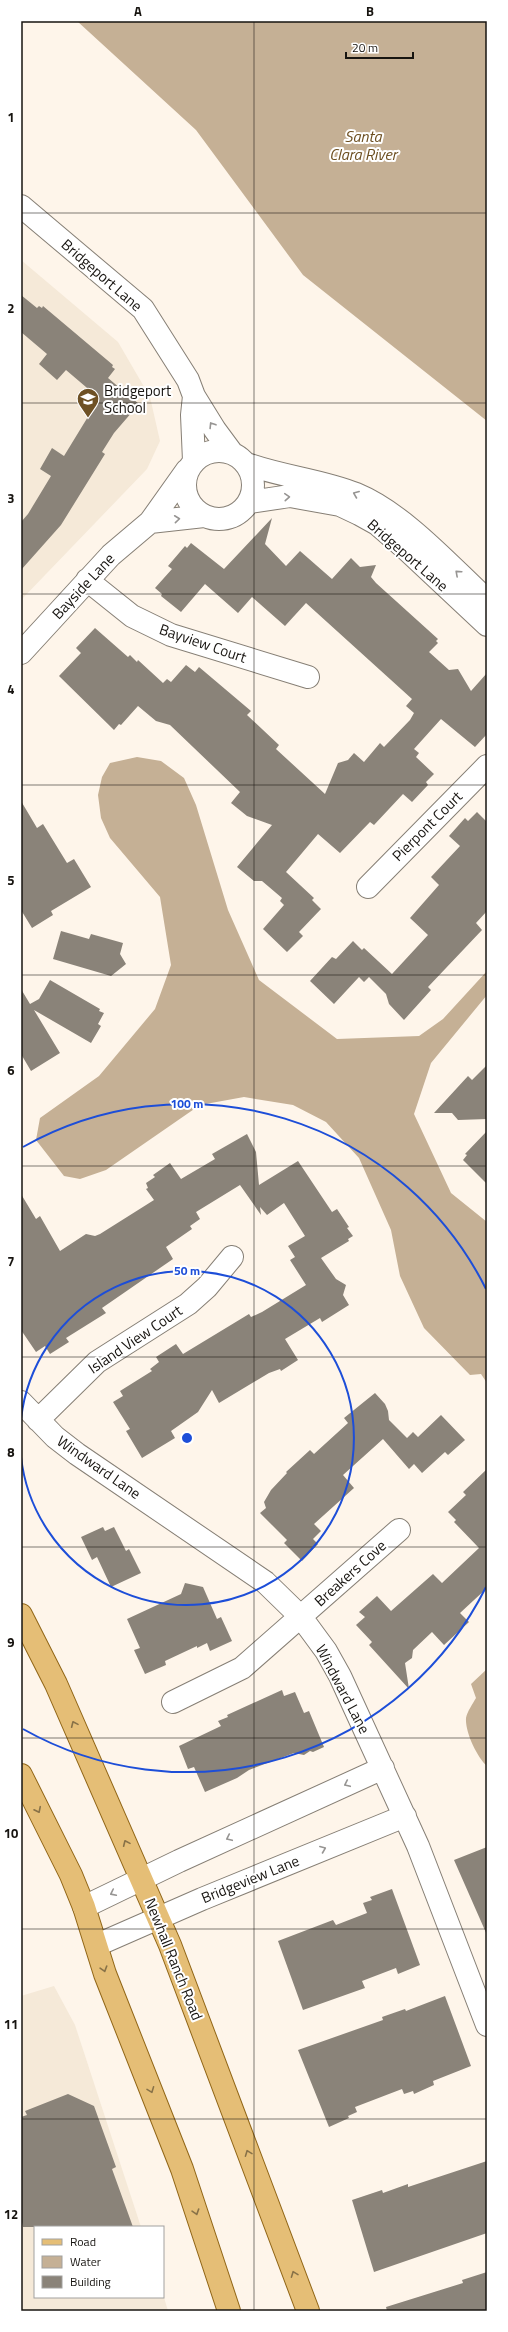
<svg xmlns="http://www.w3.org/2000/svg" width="508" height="2332" font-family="'Titillium Web',sans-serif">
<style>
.built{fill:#f5e9d8}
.water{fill:#c5b095}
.building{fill:#8a8379}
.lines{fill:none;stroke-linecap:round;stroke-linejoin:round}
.minor-casing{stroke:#867f75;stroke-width:24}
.major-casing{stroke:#916617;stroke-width:24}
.minor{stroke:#fff;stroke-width:22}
.major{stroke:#e5be76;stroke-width:22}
.oneway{stroke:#979593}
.oneway2{stroke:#887248}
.grid{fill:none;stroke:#171410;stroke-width:1;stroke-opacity:0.55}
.ring{fill:none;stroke:#1d4ed8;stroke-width:2}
.labels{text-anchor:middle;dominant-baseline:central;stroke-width:4;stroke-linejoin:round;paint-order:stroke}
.street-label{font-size:15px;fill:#171410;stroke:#fff}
.poi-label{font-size:15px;fill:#171410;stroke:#fff;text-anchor:start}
.water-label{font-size:16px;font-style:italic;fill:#6c4e1f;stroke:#fff}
.centre{fill:#1d4ed8;stroke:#fff;stroke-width:2}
.ring-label{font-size:12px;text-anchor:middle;font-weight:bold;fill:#1d4ed8;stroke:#fff;stroke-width:4;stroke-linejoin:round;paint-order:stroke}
.neatline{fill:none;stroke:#171410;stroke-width:1.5}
.grid-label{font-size:13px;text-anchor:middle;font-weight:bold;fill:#171410}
</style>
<rect width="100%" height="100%" fill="#fef5ea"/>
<path class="built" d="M 21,260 L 118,342 L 150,397 L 160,441 L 147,469 L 21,600 Z
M 54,1986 L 75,2025 L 141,2227 L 35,2227 L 35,2297 L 163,2297 L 163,2294 L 168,2311 L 21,2311 L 21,1996 Z"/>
<path class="water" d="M 77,21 L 487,21 L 487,421 L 303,275 L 196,130 Z
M 137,757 L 161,761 L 184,778 L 196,805 L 228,910 L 259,980 L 337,1039 L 419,1036 L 443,1019 L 487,971 L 487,995 L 431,1063 L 414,1114 L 451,1193 L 487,1222 L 487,1383 L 481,1374 L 470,1375 L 424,1328 L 400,1276 L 391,1230 L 359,1158 L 326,1122 L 293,1105 L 244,1097 L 200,1105 L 106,1170 L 80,1179 L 64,1176 L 36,1140 L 40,1118 L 99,1076 L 155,1009 L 171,965 L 160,897 L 110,838 L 101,818 L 98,795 L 102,777 L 110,763 Z
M 487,1669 L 487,1766 C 477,1757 465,1732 466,1718 C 467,1712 473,1703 476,1698 L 471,1684 Z"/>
<path class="building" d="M 21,295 L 37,308 L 39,306 L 42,308 L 43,306 L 113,365 L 112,367 L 115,369 L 108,378 L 139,404 L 114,433 L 102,452 L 105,454 L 61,525 L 21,570 L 21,522 L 28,514 L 51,476 L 40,469 L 52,448 L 64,456 L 97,402 L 90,396 L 93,393 L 66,370 L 57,380 L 39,364 L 47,354 L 21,332 Z
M 272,518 L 265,544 L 286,566 L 300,551 L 332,579 L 351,558 L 360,567 L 376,565 L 371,577 L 376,583 L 438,639 L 436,641 L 438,643 L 429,652 L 449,670 L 458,669 L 471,691 L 487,673 L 487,734 L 475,747 L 441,719 L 414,749 L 419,753 L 416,757 L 434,774 L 426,782 L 428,785 L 412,802 L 403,794 L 374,825 L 370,822 L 340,853 L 318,834 L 286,872 L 314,898 L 312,900 L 321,909 L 299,932 L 303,936 L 287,952 L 263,929 L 284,905 L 280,901 L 282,898 L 262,881 L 254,881 L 237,867 L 272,825 L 247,816 L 231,803 L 240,792 L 170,725 L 156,721 L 138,706 L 121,725 L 119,724 L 114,730 L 59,676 L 81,653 L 76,648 L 95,628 L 128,657 L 130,655 L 137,662 L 138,660 L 163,683 L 167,679 L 171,682 L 186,665 L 195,672 L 199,667 L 251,711 L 247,715 L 279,745 L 276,749 L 325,794 L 338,763 L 348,760 L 354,753 L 364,762 L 380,743 L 384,747 L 410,720 L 414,713 L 406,706 L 412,699 L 306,603 L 285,626 L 252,597 L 238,613 L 205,584 L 181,612 L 161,596 L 162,594 L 155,588 L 172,569 L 168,566 L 185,546 L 187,548 L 191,543 L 224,569 Z
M 21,801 L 37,828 L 43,824 L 67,863 L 74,859 L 91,887 L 51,911 L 53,915 L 32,928 L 21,910 Z
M 477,812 L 487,822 L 487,911 L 476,923 L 482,930 L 428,987 L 431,990 L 404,1020 L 389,1004 L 386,994 L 369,977 L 364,982 L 359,977 L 334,1004 L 310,981 L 332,957 L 336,959 L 353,941 L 362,950 L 364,948 L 392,974 L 428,935 L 410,918 L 439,885 L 431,877 L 460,846 L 449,836 L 465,818 L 468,821 Z
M 61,931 L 89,939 L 91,934 L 123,943 L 120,954 L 126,964 L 111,976 L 53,959 Z
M 50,980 L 100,1009 L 99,1011 L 104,1013 L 98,1024 L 101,1026 L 91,1043 L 34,1010 L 60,1053 L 31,1071 L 21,1054 L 21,989 L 30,1004 L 39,999 Z
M 487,1065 L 487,1119 L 458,1120 L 452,1113 L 434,1113 L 468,1076 L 472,1080 Z
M 487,1131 L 487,1184 L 463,1160 L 467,1155 L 465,1154 Z
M 247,1134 L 256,1152 L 259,1185 L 298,1161 L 332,1212 L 337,1209 L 349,1227 L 347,1228 L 353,1236 L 348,1239 L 349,1241 L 321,1258 L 336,1279 L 346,1285 L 343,1295 L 349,1305 L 322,1322 L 320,1318 L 285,1339 L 298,1360 L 281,1371 L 280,1369 L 269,1373 L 219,1403 L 212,1390 L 198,1412 L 171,1431 L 175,1438 L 142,1458 L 126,1431 L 130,1429 L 113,1402 L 123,1396 L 120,1391 L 152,1371 L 150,1369 L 159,1362 L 156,1357 L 176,1344 L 183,1354 L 249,1314 L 251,1317 L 262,1312 L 306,1285 L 290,1260 L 295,1257 L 288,1246 L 305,1236 L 284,1203 L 267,1215 L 260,1207 L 261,1215 L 240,1185 L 196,1212 L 200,1219 L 190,1226 L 192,1229 L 166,1247 L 173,1259 L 102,1308 L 106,1313 L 66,1338 L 69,1342 L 50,1354 L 45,1346 L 36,1352 L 21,1330 L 21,1194 L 36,1219 L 40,1216 L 60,1251 L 86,1234 L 95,1236 L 100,1234 L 154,1200 L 146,1189 L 148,1188 L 146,1183 L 155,1177 L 153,1175 L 170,1163 L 181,1179 L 215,1159 L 212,1154 Z
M 375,1393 L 385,1404 L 388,1411 L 389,1420 L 407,1438 L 413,1432 L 418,1437 L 441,1415 L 465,1440 L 448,1455 L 445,1452 L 422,1473 L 414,1464 L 409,1469 L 383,1439 L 343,1475 L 354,1488 L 314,1524 L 321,1531 L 313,1539 L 318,1544 L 302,1561 L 284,1543 L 287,1540 L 260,1513 L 266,1508 L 264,1502 L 271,1490 L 287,1473 L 286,1472 L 310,1450 L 314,1454 L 348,1423 L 344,1418 Z
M 487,1469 L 487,1588 L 460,1613 L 469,1622 L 444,1645 L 432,1632 L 413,1650 L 412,1658 L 405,1663 L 409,1689 L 369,1645 L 372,1642 L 356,1625 L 365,1617 L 359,1612 L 377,1596 L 391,1611 L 433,1574 L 442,1583 L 479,1548 L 454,1522 L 456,1520 L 448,1512 L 466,1495 L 463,1492 Z
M 103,1527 L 105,1531 L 114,1527 L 126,1551 L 129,1549 L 141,1573 L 111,1587 L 97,1557 L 92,1560 L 81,1537 Z
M 185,1583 L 203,1587 L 217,1619 L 221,1617 L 232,1641 L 210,1651 L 207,1643 L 197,1648 L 197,1646 L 165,1661 L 166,1665 L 145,1674 L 134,1650 L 140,1648 L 127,1619 L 181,1594 Z
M 282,1690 L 284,1696 L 295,1692 L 304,1713 L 309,1711 L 324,1747 L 313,1752 L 310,1751 L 304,1755 L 294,1753 L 249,1770 L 237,1778 L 205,1792 L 194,1767 L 188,1769 L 179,1746 L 221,1726 L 218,1721 L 228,1717 L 227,1715 Z
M 487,1847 L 487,1935 L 454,1860 Z
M 392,1889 L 420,1965 L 398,1974 L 396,1968 L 362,1981 L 365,1988 L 303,2010 L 278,1941 L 333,1920 L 336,1925 L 367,1913 L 363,1903 L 372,1900 L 370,1897 Z
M 445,1996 L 471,2066 L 433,2081 L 434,2085 L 414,2094 L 413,2091 L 404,2094 L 402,2089 L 355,2107 L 357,2112 L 348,2116 L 349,2118 L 329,2127 L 298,2050 L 383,2020 L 382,2017 L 405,2009 L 406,2011 Z
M 68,2094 L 94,2106 L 116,2167 L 112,2169 L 133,2227 L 23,2227 L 21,2217 L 21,2117 L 27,2115 L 25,2111 Z
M 487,2161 L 487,2233 L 374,2272 L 352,2200 L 382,2190 L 383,2193 L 408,2184 L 408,2187 Z
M 487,2272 L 487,2311 L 387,2311 L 386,2307 L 463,2283 L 462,2280 Z"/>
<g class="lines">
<g class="minor-casing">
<path id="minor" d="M 21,206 L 143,309 L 188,380 L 194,396 L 215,430 L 232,453
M185 485a34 34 0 1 1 68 0a34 34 0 1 1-68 0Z
M 194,461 L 192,415 L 194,396
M 247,464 C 283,477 321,480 356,494 C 404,514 449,565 487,600
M 249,502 L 290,496 L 340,505 L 359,514 L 377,524 L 407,550 L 487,625
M 150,522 L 204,516
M 87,580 L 132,616 L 171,635 L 308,677
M 21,653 L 111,555 L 150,522 L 187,470
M 368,887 L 487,766
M 21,1402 L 55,1437 L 77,1454 L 265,1582 L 301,1617 L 326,1651 L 340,1676 L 418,1846 L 487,2025
M 38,1420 L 97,1362 L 188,1304 L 207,1287 L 232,1257
M 173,1702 L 242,1668 L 399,1530
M 84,1907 L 179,1861 L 383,1768
M 97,1945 L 202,1899 L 405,1816"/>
</g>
<g class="major-casing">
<path id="major" d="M 21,1615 L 56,1684 L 170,1945 L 308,2311
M 21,1775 L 71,1875 L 84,1907 L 105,1974 L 182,2169 L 229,2311"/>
</g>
<use href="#minor" class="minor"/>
<use href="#major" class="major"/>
</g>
<defs><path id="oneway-chevron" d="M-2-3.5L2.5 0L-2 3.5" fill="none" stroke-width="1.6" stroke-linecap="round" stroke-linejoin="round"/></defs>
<g class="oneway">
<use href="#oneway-chevron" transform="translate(212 425) rotate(-122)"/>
<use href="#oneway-chevron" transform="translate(356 494) rotate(-158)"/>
<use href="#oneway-chevron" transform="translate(287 497) rotate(-4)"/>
<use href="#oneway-chevron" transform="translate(177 519) rotate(-6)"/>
<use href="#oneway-chevron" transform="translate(458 573) rotate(-138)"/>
<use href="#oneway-chevron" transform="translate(347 1784) rotate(155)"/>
<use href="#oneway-chevron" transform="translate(229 1838) rotate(155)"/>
<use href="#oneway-chevron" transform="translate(323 1849) rotate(-22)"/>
<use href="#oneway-chevron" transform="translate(113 1893) rotate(154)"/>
</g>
<g class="oneway2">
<use href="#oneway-chevron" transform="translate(74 1724) rotate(-114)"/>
<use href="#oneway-chevron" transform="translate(38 1810) rotate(64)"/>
<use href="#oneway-chevron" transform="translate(126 1843) rotate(-114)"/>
<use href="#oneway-chevron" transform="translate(104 1969) rotate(73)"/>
<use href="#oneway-chevron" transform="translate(151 2090) rotate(69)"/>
<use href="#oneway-chevron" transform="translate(248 2153) rotate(-111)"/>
<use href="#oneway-chevron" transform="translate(196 2212) rotate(72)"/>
<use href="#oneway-chevron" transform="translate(294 2274) rotate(-111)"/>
</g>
<path class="grid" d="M 254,21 L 254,2311M 21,213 L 487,213M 21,403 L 487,403M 21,594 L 487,594M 21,785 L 487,785M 21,975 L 487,975M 21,1166 L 487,1166M 21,1357 L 487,1357M 21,1547 L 487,1547M 21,1738 L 487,1738M 21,1929 L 487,1929M 21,2119 L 487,2119"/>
<g class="ring">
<path d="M21 1419A167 167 0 1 1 21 1457"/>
<path d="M486 1587A334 334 0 0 1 23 1729M23 1147A334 334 0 0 1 486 1289"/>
</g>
<defs>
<g id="school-pin" transform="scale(1.15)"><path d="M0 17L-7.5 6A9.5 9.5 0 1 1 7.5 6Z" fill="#6e5125" stroke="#fff"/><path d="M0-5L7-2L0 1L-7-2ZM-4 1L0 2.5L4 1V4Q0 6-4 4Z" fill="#fff"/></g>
</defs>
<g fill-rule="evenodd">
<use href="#school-pin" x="88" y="399"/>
</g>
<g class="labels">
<g class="street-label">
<text transform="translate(102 275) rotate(41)">Bridgeport Lane</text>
<text transform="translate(408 555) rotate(41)">Bridgeport Lane</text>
<text transform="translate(83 586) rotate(-47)">Bayside Lane</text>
<text transform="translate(203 643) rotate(19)">Bayview Court</text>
<text transform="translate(427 826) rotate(-45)">Pierpont Court</text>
<text transform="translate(135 1339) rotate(-34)">Island View Court</text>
<text transform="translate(99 1467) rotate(35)">Windward Lane</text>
<text transform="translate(350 1573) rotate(-42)">Breakers Cove</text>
<text transform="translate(343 1689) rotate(62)">Windward Lane</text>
<text transform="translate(250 1879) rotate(-22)">Bridgeview Lane</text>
<text transform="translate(174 1959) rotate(68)">Newhall Ranch Road</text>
</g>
<g class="poi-label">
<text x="104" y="390">Bridgeport<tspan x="104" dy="17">School</tspan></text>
</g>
<g class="water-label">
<text x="363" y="136">Santa<tspan x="363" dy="18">Clara River</tspan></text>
</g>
</g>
<circle cx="187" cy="1438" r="6" class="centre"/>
<g class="ring-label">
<text x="187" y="1108">100 m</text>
<text x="187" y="1275">50 m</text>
</g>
<rect width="508" height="2332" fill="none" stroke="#ffffff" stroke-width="44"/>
<rect x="34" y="2226" width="130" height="72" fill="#ffffff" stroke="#a2a19f"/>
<rect x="42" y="2239" width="20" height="6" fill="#e5be76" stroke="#a2a19f"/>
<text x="70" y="2246" font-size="12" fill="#171410">Road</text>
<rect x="42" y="2256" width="20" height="12" fill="#c5b095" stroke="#a2a19f"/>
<text x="70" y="2266" font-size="12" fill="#171410">Water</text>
<rect x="42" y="2276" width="20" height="12" fill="#8a8379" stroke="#a2a19f"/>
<text x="70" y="2286" font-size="12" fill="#171410">Building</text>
<path d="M346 52v6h67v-6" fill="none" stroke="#171410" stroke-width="2"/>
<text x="352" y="52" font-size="12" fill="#171410" stroke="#ffffff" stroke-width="3" paint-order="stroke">20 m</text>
<rect x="22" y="22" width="464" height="2288" class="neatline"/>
<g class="grid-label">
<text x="138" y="16">A</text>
<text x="370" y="16">B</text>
<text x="11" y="122">1</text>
<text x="11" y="313">2</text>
<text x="11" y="503">3</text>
<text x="11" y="694">4</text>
<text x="11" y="885">5</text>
<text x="11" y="1075">6</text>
<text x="11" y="1266">7</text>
<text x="11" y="1457">8</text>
<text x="11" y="1647">9</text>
<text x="11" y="1838">10</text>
<text x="11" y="2029">11</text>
<text x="11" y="2219">12</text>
</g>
</svg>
